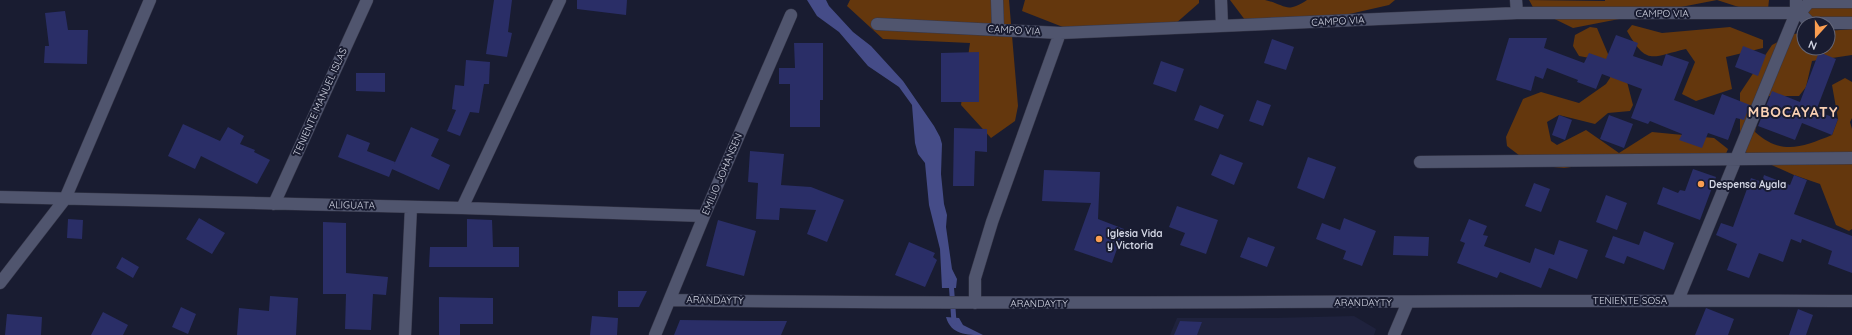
<svg xmlns="http://www.w3.org/2000/svg" width="1852" height="335" font-family="Quicksand,sans-serif">
<style>
.built{fill:#1f223d}
.green{fill:#64370d}
.water{fill:#454c88}
.lines{fill:none;stroke-linecap:round;stroke-linejoin:round}
.stream{stroke:#454c88;stroke-width:5}
.building{fill:#2a2e67}
.minor-casing{stroke:#37384a;stroke-width:13}
.minor{stroke:#50556e;stroke-width:12}
.poi-dot{fill:#fb9e51;stroke:#191c31;stroke-width:1.5}
.labels{text-anchor:middle;dominant-baseline:central;stroke-width:4;stroke-linejoin:round;paint-order:stroke}
.street-label{font-size:10px;fill:#d4d7e5;stroke:#191c31}
.poi-label{font-size:10px;font-weight:bold;fill:#d4d7e5;stroke:#191c31;text-anchor:start}
.district-label{font-size:14px;font-weight:bold;letter-spacing:1px;fill:#fad1b4;stroke:#191c31}
</style>
<rect width="100%" height="100%" fill="#191c31"/>
<path class="built" d="M 1354,316 L 1376,329 L 1374,335 L 1170,335 L 1177,318 L 1274,318 Z"/>
<path class="green" d="M 850,0 L 1009,0 L 1018,106 L 1015,121 L 991,138 L 961,105 L 970,43 L 883,39 L 847,6 Z
M 1025,0 L 1199,0 L 1199,3 L 1175,24 L 1068,29 L 1022,11 Z
M 1230,0 C 1241,0 1255,0 1265,0 C 1286,5 1286,14 1307,0 L 1395,0 L 1389,5 L 1310,23 L 1248,24 Z
M 1529,0 L 1605,1 L 1605,0 L 1769,0 L 1768,9 L 1754,12 L 1717,0 L 1573,28 L 1534,9 Z
M 1809,8 L 1852,8 L 1852,17 L 1809,18 L 1807,11 Z
M 1632,25 L 1662,33 L 1730,27 L 1763,40 L 1763,48 L 1726,57 L 1732,89 L 1696,101 L 1682,94 L 1695,62 L 1686,49 C 1651,57 1647,66 1627,31 Z
M 1590,27 L 1597,28 L 1608,54 L 1623,66 L 1633,105 L 1630,111 L 1608,113 L 1595,124 L 1559,115 L 1547,122 L 1551,141 L 1557,145 L 1586,130 L 1619,153 L 1652,132 L 1714,138 L 1728,149 L 1725,156 L 1652,156 L 1564,168 L 1532,165 L 1507,146 L 1506,137 L 1523,99 L 1541,92 L 1579,103 L 1606,84 L 1610,78 L 1612,62 L 1579,56 L 1573,46 L 1575,35 Z
M 1852,29 L 1852,55 L 1812,61 L 1806,87 L 1799,96 L 1768,96 L 1760,111 L 1755,132 C 1782,156 1802,147 1832,135 L 1838,119 L 1832,85 L 1845,78 L 1852,82 L 1852,118 L 1850,122 L 1852,129 L 1852,229 L 1849,231 L 1836,225 L 1820,184 L 1794,175 L 1747,154 L 1740,141 L 1740,93 L 1772,45 L 1793,34 L 1804,33 L 1804,48 L 1828,48 L 1828,31 Z"/>
<path class="water" d="M 807,0 L 826,0 L 829,6 L 853,32 L 871,46 L 903,81 L 934,126 L 940,137 L 942,144 L 941,174 L 944,204 L 947,215 L 946,227 L 952,269 L 957,279 L 956,288 L 942,288 L 940,249 L 929,205 L 925,163 L 918,154 L 915,143 L 912,105 L 899,87 L 868,66 L 839,32 L 817,16 Z
M 946,317 L 959,318 L 963,325 L 983,335 C 967,335 951,335 946,317 Z"/>
<g class="lines">
<path class="stream" d="M 951,281 L 954,322"/>
</g>
<path class="building" d="M 494,0 L 512,0 L 508,32 L 512,33 L 507,57 L 486,54 Z
M 577,0 L 627,0 L 626,15 L 577,9 Z
M 65,11 L 68,30 L 88,30 L 87,64 L 44,63 L 45,46 L 49,46 L 45,13 Z
M 1616,35 L 1638,43 L 1633,56 L 1662,66 L 1666,54 L 1689,62 L 1674,100 L 1714,115 L 1722,94 L 1750,105 L 1744,120 L 1736,118 L 1728,140 L 1708,133 L 1702,148 L 1679,140 L 1682,134 L 1650,121 L 1648,124 L 1631,118 L 1642,89 L 1602,74 L 1596,89 L 1577,82 L 1578,80 L 1547,68 L 1543,79 L 1535,76 L 1531,91 L 1496,80 L 1509,38 L 1547,38 L 1544,48 L 1584,63 L 1589,53 L 1606,59 Z
M 1272,39 L 1294,47 L 1286,70 L 1264,63 Z
M 794,43 L 823,43 L 823,100 L 820,100 L 820,127 L 790,127 L 790,84 L 779,84 L 779,68 L 795,68 Z
M 1743,46 L 1766,55 L 1758,76 L 1735,67 Z
M 979,52 L 979,102 L 941,102 L 941,53 Z
M 1819,52 L 1836,59 L 1816,111 L 1838,119 L 1832,135 L 1802,123 L 1795,140 L 1758,126 L 1772,91 L 1800,102 Z
M 466,60 L 490,62 L 489,84 L 484,84 L 479,113 L 470,112 L 460,136 L 447,131 L 456,110 L 452,109 L 455,85 L 464,86 Z
M 1161,61 L 1184,69 L 1176,92 L 1153,84 Z
M 356,73 L 385,73 L 385,92 L 356,91 Z
M 1257,100 L 1271,105 L 1263,126 L 1249,121 Z
M 1200,105 L 1224,115 L 1218,129 L 1194,120 Z
M 1559,115 L 1572,120 L 1565,140 L 1552,135 Z
M 1609,115 L 1633,124 L 1624,148 L 1600,139 Z
M 183,124 L 220,141 L 228,127 L 244,136 L 240,144 L 255,150 L 254,152 L 270,160 L 257,184 L 201,156 L 195,169 L 168,156 Z
M 411,127 L 439,139 L 431,156 L 450,165 L 439,190 L 392,169 Z
M 954,128 L 987,129 L 987,152 L 975,151 L 974,186 L 953,186 Z
M 347,134 L 370,143 L 367,151 L 395,162 L 389,177 L 338,157 Z
M 750,151 L 784,154 L 781,185 L 811,187 L 844,200 L 827,242 L 807,234 L 816,210 L 780,208 L 779,220 L 756,219 L 758,183 L 748,182 Z
M 1220,154 L 1243,163 L 1234,185 L 1211,175 Z
M 1308,157 L 1336,167 L 1324,199 L 1297,188 Z
M 1693,169 L 1716,177 L 1700,220 L 1657,204 L 1663,187 L 1678,193 L 1680,190 L 1685,191 Z
M 1044,170 L 1100,172 L 1098,219 L 1124,229 L 1112,263 L 1074,250 L 1091,203 L 1042,201 Z
M 1764,175 L 1790,185 L 1794,175 L 1807,180 L 1794,214 L 1852,236 L 1852,273 L 1828,264 L 1832,251 L 1802,239 L 1801,243 L 1791,239 L 1783,262 L 1759,253 L 1749,278 L 1727,270 L 1737,244 L 1716,235 L 1721,223 L 1733,227 L 1751,178 L 1762,182 Z
M 1534,183 L 1550,189 L 1541,212 L 1525,206 Z
M 1606,195 L 1627,203 L 1617,230 L 1596,222 Z
M 1177,206 L 1218,220 L 1206,254 L 1180,245 L 1185,233 L 1169,227 Z
M 199,218 L 225,233 L 212,254 L 186,239 Z
M 1344,218 L 1376,231 L 1362,266 L 1343,259 L 1346,251 L 1316,239 L 1322,223 L 1340,230 Z
M 68,219 L 83,220 L 82,239 L 67,238 Z
M 467,219 L 492,220 L 493,247 L 519,247 L 519,267 L 429,267 L 430,247 L 467,247 Z
M 1469,219 L 1487,226 L 1483,235 L 1488,236 L 1484,246 L 1530,263 L 1535,248 L 1554,255 L 1559,240 L 1588,250 L 1577,279 L 1549,268 L 1541,288 L 1500,272 L 1497,278 L 1457,263 L 1465,243 L 1460,241 Z
M 718,220 L 756,231 L 744,276 L 706,266 Z
M 323,222 L 346,223 L 346,273 L 388,277 L 386,295 L 373,294 L 371,330 L 345,329 L 346,294 L 323,294 Z
M 1644,231 L 1674,243 L 1664,270 L 1627,256 L 1624,264 L 1605,257 L 1613,236 L 1639,245 Z
M 1394,236 L 1429,237 L 1428,256 L 1393,255 Z
M 1248,237 L 1275,247 L 1267,267 L 1240,257 Z
M 909,242 L 935,253 L 933,257 L 937,260 L 925,287 L 895,275 Z
M 122,257 L 139,267 L 133,278 L 116,268 Z
M 618,291 L 647,291 L 639,307 L 618,307 Z
M 270,296 L 298,298 L 296,335 L 237,335 L 239,308 L 269,311 Z
M 439,297 L 493,298 L 493,324 L 460,324 L 460,335 L 439,335 Z
M 181,307 L 196,314 L 188,334 L 172,327 Z
M 1706,308 L 1734,319 L 1728,335 L 1695,335 Z
M 1798,309 L 1813,315 L 1806,335 L 1789,335 Z
M 103,312 L 128,325 L 123,335 L 91,335 Z
M 7,314 L 42,317 L 41,335 L 5,335 Z
M 592,316 L 618,318 L 617,335 L 590,335 Z
M 680,320 L 767,321 L 787,321 L 781,335 L 674,335 Z
M 1180,321 L 1202,322 L 1197,335 L 1174,335 Z"/>
<g class="lines">
<g class="minor-casing">
<path id="minor" d="M 997,0 L 998,29
M 1221,0 L 1222,26
M 1516,0 L 1517,13
M 1800,13 L 1809,2 L 1852,2
M 877,24 L 1060,33 L 1517,13 L 1800,13 L 1810,23 L 1852,23
M 1420,162 L 1852,158
M 0,197 L 462,208 L 704,216
M 274,204 L 367,0
M 462,208 L 560,0
M 0,283 L 65,199 L 150,0
M 670,300 C 1064,306 1458,299 1852,301
M 1678,300 L 1796,13 L 1796,0
M 975,303 L 975,278 L 992,222 L 1060,33
M 405,335 L 411,207
M 655,335 L 704,216 L 791,15
M 1394,335 L 1408,302"/>
</g>
<use href="#minor" class="minor"/>
</g>
<g class="poi-dot">
<circle cx="1701" cy="184" r="4"/>
<circle cx="1099" cy="239" r="4"/>
</g>
<g class="labels">
<g class="street-label">
<text x="1662" y="13">CAMPO VIA</text>
<text transform="translate(1338 21) rotate(-3)">CAMPO VIA</text>
<text transform="translate(1014 30) rotate(3)">CAMPO VIA</text>
<text transform="translate(320 102) rotate(-66)">TENIENTE MANUEL ISLAS</text>
<text transform="translate(722 174) rotate(-67)">EMILIO JOHANSEN</text>
<text transform="translate(352 205) rotate(1)">ALIGUATA</text>
<text transform="translate(715 300) rotate(1)">ARANDAYTY</text>
<text x="1630" y="300">TENIENTE SOSA</text>
<text x="1363" y="302">ARANDAYTY</text>
<text x="1039" y="303">ARANDAYTY</text>
</g>
<g class="poi-label">
<text x="1709" y="184">Despensa Ayala</text>
<text x="1107" y="233">Iglesia Vida<tspan x="1107" dy="12">y Victoria</tspan></text>
</g>
<g class="district-label">
<text x="1793" y="112">MBOCAYATY</text>
</g>
</g>
<g transform="translate(1816 36) rotate(201)"><circle r="19" fill="#191c31" stroke="#646779"/>
<path d="M0-3L7 15L0 10L-7 15Z" fill="#fb9e51"/>
<text y="-6" font-size="11" font-weight="bold" text-anchor="middle" fill="#d4d7e5">N</text>
</g>
</svg>
